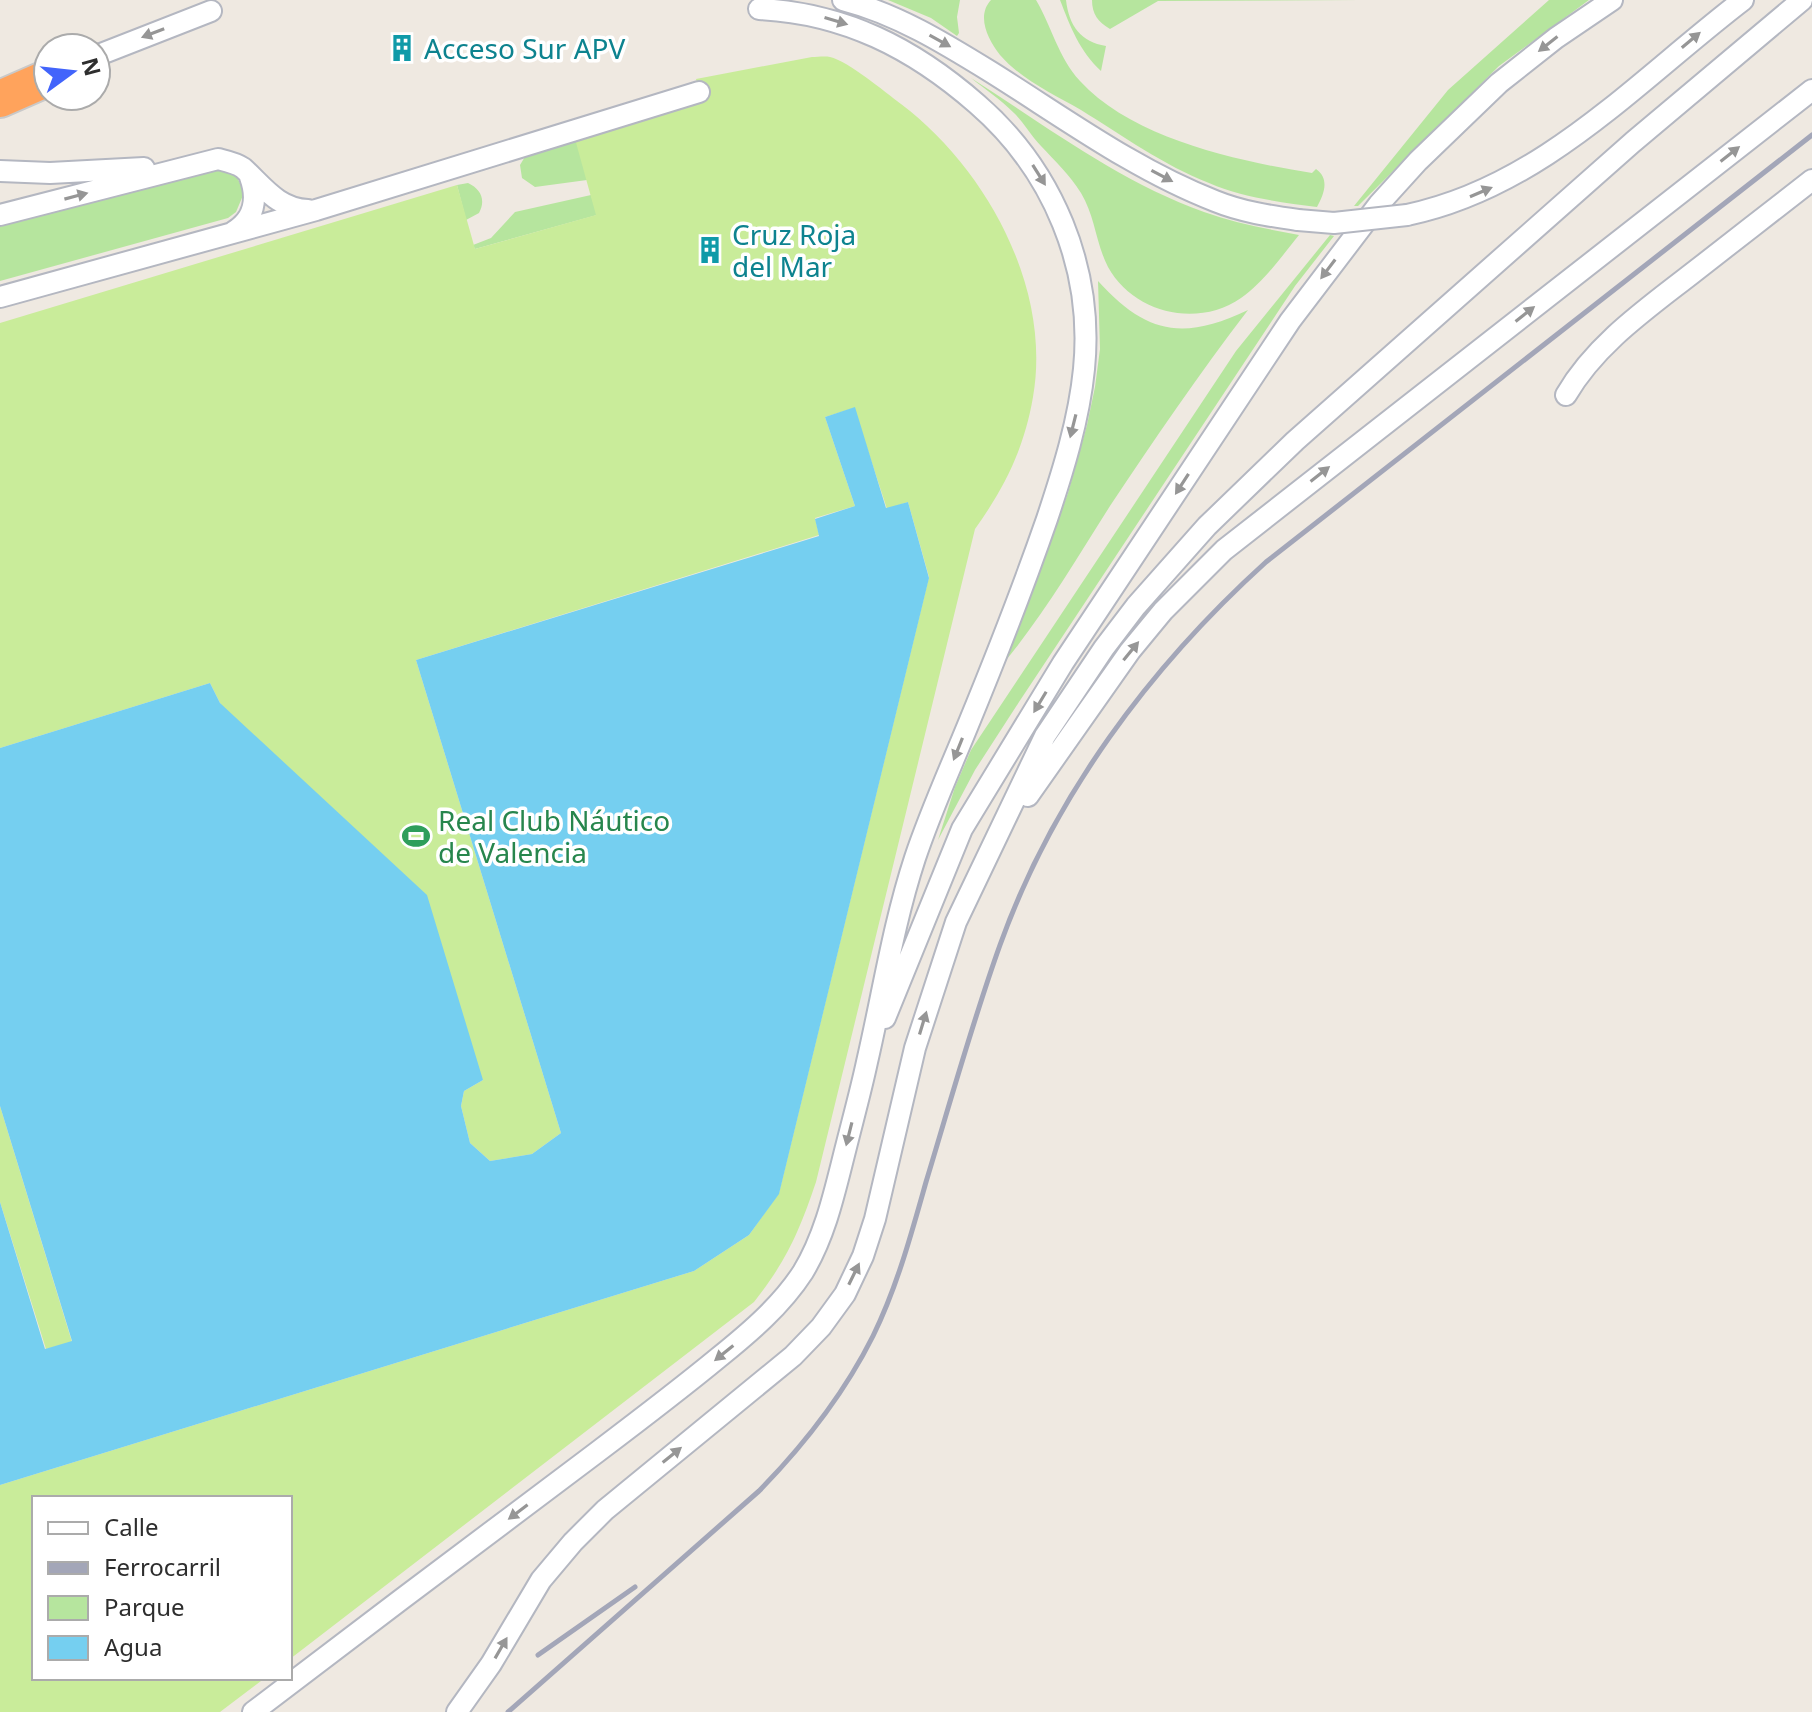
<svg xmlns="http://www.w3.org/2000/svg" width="1812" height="1712" font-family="'Noto Sans',sans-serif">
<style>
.green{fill:#b6e59e}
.pitch{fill:#c9ec9a}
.water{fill:#75cff0}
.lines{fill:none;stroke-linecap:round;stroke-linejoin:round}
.street-casing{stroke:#b4b7c1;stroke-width:24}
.highway-casing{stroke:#c9c9c9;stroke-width:40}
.street{stroke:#fff;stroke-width:20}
.highway{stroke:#ffa35c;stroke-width:36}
.rail{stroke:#a3a6b8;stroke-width:5}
.street-bridge-casing{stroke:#b4b7c1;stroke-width:24;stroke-linecap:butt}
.street-bridge{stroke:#fff;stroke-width:20}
.oneway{fill:#969696}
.labels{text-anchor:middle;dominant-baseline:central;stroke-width:7;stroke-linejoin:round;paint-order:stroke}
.culture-label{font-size:28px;fill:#0d838f;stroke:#fff;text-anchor:start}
.leisure-label{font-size:28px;fill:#27864d;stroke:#fff;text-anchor:start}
</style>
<rect width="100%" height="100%" fill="#efe9e1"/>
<path class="green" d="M 888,0 L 960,0 L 957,17 L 959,33 L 957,36 L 931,18 Z
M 991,0 L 1036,0 C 1052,27 1058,57 1080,81 C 1133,139 1238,161 1312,173 L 1316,169 C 1330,179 1324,194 1317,207 C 1280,202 1244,198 1209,183 C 1163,165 1123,136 1081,110 C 1053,94 1022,80 1000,55 C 988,40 976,16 991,0 Z
M 1060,0 L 1066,0 C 1069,26 1081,42 1106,46 L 1101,71 C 1080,52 1070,26 1060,0 Z
M 1092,0 L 1360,0 L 1158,1 L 1110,29 C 1098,22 1092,14 1092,0 Z
M 1549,0 L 1589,0 L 1499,66 L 1358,206 L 1354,206 L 1448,90 Z
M 971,78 C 1046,126 1120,182 1204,212 C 1235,223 1267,229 1299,235 C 1282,256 1263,283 1241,298 C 1198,328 1134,314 1108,267 C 1096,244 1095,216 1081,193 C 1070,175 1055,161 1041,146 C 1031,136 1024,123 1014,113 C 1001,100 985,89 971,78 Z
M 702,101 L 587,180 L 535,187 L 522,178 L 520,165 L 526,155 Z
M 221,167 C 236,171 239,180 244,193 L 236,212 L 228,218 L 0,281 L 0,225 Z
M 468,183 C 481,189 486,200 479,213 L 466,220 L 457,185 Z
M 591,195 L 597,215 L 475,249 L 473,245 L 491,238 L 515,212 Z
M 1330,235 L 1334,236 L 1295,286 L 1019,702 L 975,770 L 938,840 L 955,787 L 971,750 L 1236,351 Z
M 1098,281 C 1146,334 1183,341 1248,310 C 1199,374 1154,440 1110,506 C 1077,558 1046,611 1007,659 L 1068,493 L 1087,425 L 1095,387 L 1100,349 Z"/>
<path class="pitch" d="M 812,57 C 817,57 825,56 830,57 C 848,61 885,92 901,104 C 986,168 1052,288 1033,397 C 1024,449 1005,487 975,529 L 816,1182 C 799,1232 787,1260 754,1302 L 290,1659 L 290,1498 L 34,1498 L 34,1678 L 265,1678 L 220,1712 L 0,1712 L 0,1485 L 694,1271 L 749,1235 L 779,1193 L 929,577 L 908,502 L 887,509 L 854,408 L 825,417 L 855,506 L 815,518 L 819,535 L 416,660 L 561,1133 L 532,1154 L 490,1161 L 470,1143 L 461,1106 L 464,1091 L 483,1080 L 220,703 L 210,683 L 0,748 L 0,323 L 457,185 L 475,249 L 596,215 L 575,139 L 702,100 L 696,79 Z
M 0,1106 L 72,1342 L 46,1349 L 0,1202 Z"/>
<path class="water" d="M 855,407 L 886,508 L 908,502 L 929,578 L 779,1194 L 749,1235 L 694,1271 L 0,1485 L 0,1202 L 45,1349 L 72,1341 L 0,1106 L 0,748 L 210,683 L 220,703 L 427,895 L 483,1080 L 464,1091 L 461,1106 L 470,1143 L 490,1161 L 532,1154 L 561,1133 L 416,660 L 819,536 L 815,519 L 855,506 L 825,417 Z"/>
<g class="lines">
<g class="street-casing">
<path id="street" d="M 843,0 C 897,14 944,43 991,72 C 1063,117 1135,170 1215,201 C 1242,212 1270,216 1298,220
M 96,56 L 211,11
M 0,171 L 50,173 L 144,168
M 0,215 L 218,159 C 226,161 236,163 243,168 C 263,186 278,209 308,210
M 1407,215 C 1542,187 1637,81 1743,0
M 233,232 C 255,219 258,199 250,177
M 0,297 L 316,210 L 699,92
M 1566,395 C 1595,345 1645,310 1690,275 C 1731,243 1771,212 1812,180
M 1028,796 L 1130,651 L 1163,611 L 1224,550 L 1812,90
M 885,1018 L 962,829 L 1063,663 L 1290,321 L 1379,204 L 1418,161 L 1499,83 L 1556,38 L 1612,0
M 253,1712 C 367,1625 481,1539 596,1453 C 637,1422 678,1391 718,1358 C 749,1333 781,1306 803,1272 C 826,1234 835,1190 846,1147 C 853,1119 861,1090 867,1062 C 883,993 893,925 915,858 C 930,813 950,769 968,725 C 996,657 1023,588 1047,519 C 1063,471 1079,420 1084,369 C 1094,268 1053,170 977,104 C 913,48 844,13 759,9
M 457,1712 L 491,1664 L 541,1580 L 573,1542 L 605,1510 L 793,1356 L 821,1327 L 845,1294 L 863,1256 L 875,1219 L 915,1048 L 956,922 L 1045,736 L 1104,648 L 1136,606 L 1207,526 L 1295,441 L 1633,142 L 1802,0"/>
</g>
<g class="highway-casing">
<path id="highway" d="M 0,99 L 48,78"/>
</g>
<use href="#street" class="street"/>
<use href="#highway" class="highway"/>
<path class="rail" d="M 538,1655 L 635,1587
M 508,1712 L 759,1491 C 804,1445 844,1394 873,1336 C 897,1287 911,1235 926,1182 C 950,1103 972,1023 1000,945 C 1053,797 1150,667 1266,562 L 1812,135"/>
<g class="street-bridge-casing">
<path id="street-bridge" d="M 1298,220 L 1334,223 L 1407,215"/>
</g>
<use href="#street-bridge" class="street-bridge"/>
</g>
<defs><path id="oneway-solid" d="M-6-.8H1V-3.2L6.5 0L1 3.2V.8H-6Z" transform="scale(2)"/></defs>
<g class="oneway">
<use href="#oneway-solid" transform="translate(836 21) rotate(17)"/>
<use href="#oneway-solid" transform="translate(153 33) rotate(159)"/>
<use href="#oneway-solid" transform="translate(1691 40) rotate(-40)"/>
<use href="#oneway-solid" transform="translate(940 41) rotate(29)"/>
<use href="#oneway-solid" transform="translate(1548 44) rotate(142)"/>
<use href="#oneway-solid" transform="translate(1730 154) rotate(-38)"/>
<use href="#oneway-solid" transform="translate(1039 175) rotate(58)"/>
<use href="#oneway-solid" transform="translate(1162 176) rotate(28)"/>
<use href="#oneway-solid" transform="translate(1481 192) rotate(-23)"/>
<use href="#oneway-solid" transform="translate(76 196) rotate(-15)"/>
<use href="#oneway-solid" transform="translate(1328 269) rotate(127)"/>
<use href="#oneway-solid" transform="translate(1525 314) rotate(-38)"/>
<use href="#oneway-solid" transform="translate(1073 426) rotate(104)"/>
<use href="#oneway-solid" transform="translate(1320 474) rotate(-38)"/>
<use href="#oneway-solid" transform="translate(1182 484) rotate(123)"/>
<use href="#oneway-solid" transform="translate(1131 651) rotate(-51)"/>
<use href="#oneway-solid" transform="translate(1040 702) rotate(121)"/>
<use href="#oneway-solid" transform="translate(958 749) rotate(112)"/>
<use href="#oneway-solid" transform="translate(923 1023) rotate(-73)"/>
<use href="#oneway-solid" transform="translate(849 1134) rotate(104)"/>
<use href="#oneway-solid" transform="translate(854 1274) rotate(-64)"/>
<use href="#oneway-solid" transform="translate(724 1353) rotate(141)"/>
<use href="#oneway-solid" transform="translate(672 1455) rotate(-39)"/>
<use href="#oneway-solid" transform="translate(518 1512) rotate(143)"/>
<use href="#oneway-solid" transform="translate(501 1648) rotate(-60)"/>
</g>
<defs>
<g id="building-bare" transform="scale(2.16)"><path d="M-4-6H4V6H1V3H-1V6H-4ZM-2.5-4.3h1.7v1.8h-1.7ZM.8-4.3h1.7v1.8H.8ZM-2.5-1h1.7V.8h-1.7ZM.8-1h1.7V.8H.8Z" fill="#0f9aa8" stroke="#fff" stroke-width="2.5" paint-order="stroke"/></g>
<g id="stadium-bare" transform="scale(2.16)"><path d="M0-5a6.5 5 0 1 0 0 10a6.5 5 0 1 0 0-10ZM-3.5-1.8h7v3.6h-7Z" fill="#2e9e5b" stroke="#fff" stroke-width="2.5" paint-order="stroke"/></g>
</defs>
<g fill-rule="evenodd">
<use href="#building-bare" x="402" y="48"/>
<use href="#building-bare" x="710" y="250"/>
<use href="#stadium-bare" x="416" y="836"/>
</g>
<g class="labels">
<g class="culture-label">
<text x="424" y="48">Acceso Sur APV</text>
<text x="732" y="234">Cruz Roja<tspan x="732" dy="32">del Mar</tspan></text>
</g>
<g class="leisure-label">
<text x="438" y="820">Real Club Náutico<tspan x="438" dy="32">de Valencia</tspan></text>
</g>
</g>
<rect x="32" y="1496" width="260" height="184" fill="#ffffff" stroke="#ababab" stroke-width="2"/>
<rect x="48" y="1522" width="40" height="12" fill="#ffffff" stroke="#ababab" stroke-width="2"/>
<text x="104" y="1536" font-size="24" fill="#2e2e2e">Calle</text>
<rect x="48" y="1562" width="40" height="12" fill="#a3a6b8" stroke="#ababab" stroke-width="2"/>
<text x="104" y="1576" font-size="24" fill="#2e2e2e">Ferrocarril</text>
<rect x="48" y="1596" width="40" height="24" fill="#b6e59e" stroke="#ababab" stroke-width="2"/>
<text x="104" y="1616" font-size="24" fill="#2e2e2e">Parque</text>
<rect x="48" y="1636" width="40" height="24" fill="#75cff0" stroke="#ababab" stroke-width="2"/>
<text x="104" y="1656" font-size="24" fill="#2e2e2e">Agua</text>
<g transform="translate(72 72) rotate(75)"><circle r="38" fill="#ffffff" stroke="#ababab" stroke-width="2"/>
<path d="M0-6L14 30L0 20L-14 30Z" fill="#4264fb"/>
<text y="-12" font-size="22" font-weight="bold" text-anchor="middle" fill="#2e2e2e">N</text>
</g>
</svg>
